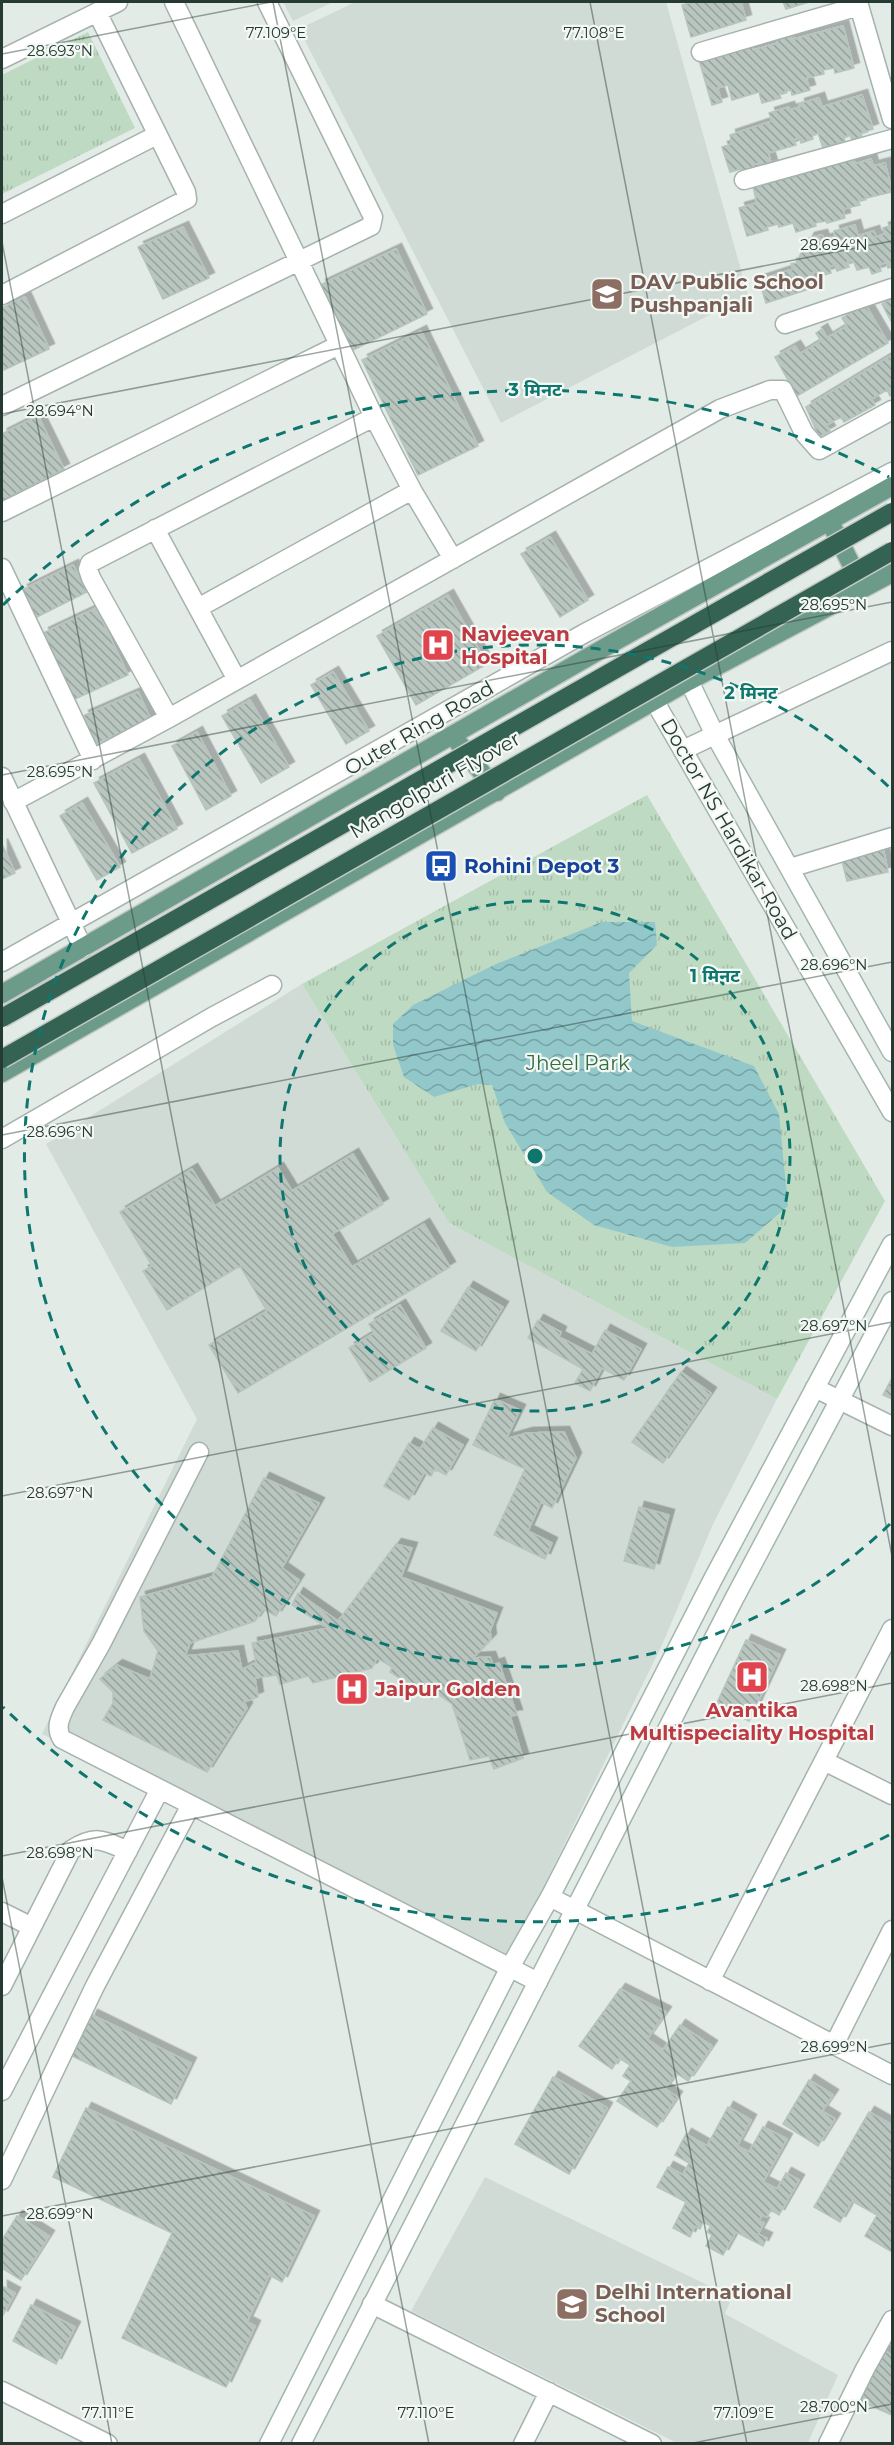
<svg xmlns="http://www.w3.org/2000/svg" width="894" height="2445" font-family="Montserrat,'Noto Sans Devanagari',sans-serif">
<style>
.built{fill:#d1dbd5}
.park{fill:url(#park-tufts)}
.water{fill:url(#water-waves)}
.building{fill:url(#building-back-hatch);stroke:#b6c4bd;stroke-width:1.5;filter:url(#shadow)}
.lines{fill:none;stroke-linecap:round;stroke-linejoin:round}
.street-casing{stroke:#a6b2ad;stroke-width:21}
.secondary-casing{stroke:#a3b6ad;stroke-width:21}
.primary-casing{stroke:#c2c8c6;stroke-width:21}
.street{stroke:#fff;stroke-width:18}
.secondary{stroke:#fff;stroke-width:18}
.primary{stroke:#6d9b89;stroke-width:18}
.highway-bridge-casing{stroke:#c2c8c6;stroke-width:21;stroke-linecap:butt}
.highway-bridge{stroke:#346353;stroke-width:18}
.ticks{fill:none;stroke:#253a32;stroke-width:1.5;stroke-opacity:0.45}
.ring{fill:none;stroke:#0f766e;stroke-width:3;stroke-dasharray:10 8}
.labels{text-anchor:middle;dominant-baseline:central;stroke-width:4.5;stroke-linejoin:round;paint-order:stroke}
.education-label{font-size:20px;font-weight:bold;fill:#785e54;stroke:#f3f8f5;text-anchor:start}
.health-label{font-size:20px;font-weight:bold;fill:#be3a42;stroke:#f3f8f5;text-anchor:start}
.street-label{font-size:20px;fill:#253a32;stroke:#f3f8f5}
.transit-label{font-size:20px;font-weight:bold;fill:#164399;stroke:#f3f8f5;text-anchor:start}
.park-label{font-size:20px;fill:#346d42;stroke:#f3f8f5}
.ticks-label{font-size:15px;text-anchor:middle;fill:#253a32;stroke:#f3f8f5;stroke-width:4.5;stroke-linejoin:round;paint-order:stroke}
.centre{fill:#0f766e;stroke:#f3f8f5;stroke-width:3}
.ring-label{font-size:18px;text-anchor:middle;font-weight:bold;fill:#0f766e;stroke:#f3f8f5;stroke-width:4.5;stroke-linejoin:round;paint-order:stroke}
</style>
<defs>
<pattern id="park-tufts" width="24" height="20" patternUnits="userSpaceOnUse" patternTransform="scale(1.5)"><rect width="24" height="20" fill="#bfdac2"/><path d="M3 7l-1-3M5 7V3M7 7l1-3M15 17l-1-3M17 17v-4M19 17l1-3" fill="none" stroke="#a4bca7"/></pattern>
<pattern id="water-waves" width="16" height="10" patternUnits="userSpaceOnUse" patternTransform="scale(1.5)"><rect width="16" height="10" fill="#92c8ca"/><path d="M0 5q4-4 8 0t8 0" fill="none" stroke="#77a3a5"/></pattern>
<pattern id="building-back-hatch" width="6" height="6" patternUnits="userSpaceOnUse" patternTransform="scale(1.5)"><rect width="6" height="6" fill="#b9c6bf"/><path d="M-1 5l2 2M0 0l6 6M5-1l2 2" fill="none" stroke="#96a29c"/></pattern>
<filter id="shadow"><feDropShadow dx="5.5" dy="-5.5" stdDeviation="0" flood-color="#0004"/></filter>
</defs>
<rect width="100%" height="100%" fill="#e3ebe7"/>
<path class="built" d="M 283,2 L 333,2 L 293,21 Z
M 355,2 L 666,2 L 748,295 L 501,423 L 299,29 Z
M 302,984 L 449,1223 L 777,1399 L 713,1524 L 662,1645 L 508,1959 L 42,1734 L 197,1419 L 46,1144 Z
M 485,2177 L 732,2297 L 725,2314 L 838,2375 L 808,2443 L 677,2443 L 411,2311 Z"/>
<path class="park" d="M 88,32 L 135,128 L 2,194 L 2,75 Z
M 647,795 L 885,1201 L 777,1399 L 449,1223 L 302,984 Z"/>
<path class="water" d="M 602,922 L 655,922 L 657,945 L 629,973 L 632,1021 L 754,1066 L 779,1114 L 788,1206 L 745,1243 L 672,1247 L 594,1225 L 547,1192 L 505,1123 L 492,1085 L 478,1084 L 434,1097 L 404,1077 L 393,1045 L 393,1024 L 413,1005 L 496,964 Z"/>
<path class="building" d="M 693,2 L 741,2 L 746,20 L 691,37 L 682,5 Z
M 783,2 L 809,2 L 786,9 Z
M 843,26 L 854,68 L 835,73 L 834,68 L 823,70 L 824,74 L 806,78 L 810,90 L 792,95 L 791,90 L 779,93 L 781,98 L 762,103 L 759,92 L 732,100 L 728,85 L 717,88 L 722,102 L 712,105 L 699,60 L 752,46 L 753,50 L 778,43 L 776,35 L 791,31 L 794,39 Z
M 862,95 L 873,129 L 861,133 L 862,137 L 852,140 L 850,135 L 844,137 L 845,141 L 823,148 L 818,133 L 812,135 L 813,139 L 801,143 L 800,138 L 794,139 L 796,145 L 768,153 L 772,165 L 760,168 L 759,163 L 752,165 L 754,172 L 742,175 L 741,169 L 730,172 L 722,147 L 732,144 L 730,135 L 772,121 L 769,113 L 789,107 L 790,110 L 800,107 L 799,104 L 819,98 L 822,107 Z
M 852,155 L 855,164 L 871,159 L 873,166 L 885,163 L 892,192 L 858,200 L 860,205 L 843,209 L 845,218 L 827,223 L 826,221 L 815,223 L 816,226 L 796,232 L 793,223 L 779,227 L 778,224 L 767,227 L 768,230 L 747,236 L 739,208 L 757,203 L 752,183 Z
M 855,225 L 858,236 L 874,231 L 876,237 L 885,234 L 883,228 L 892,225 L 892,267 L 888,268 L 886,262 L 880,265 L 881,271 L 872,274 L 869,267 L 857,270 L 853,260 L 847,262 L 849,267 L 837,271 L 835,265 L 829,266 L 831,273 L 820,276 L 818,271 L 812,273 L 816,283 L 808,286 L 809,289 L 766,303 L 759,280 L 793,269 L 791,264 L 796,263 L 809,238 L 822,235 L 824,240 L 835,236 L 834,231 Z
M 183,227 L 209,278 L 163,299 L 138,247 Z
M 396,249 L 427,314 L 351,351 L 320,285 Z
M 25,297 L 49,349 L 4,370 L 2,365 L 2,308 Z
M 892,298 L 892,323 L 882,304 Z
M 865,304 L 888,343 L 797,396 L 775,357 L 795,346 L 800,354 L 821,341 L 816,333 L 822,329 L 827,338 L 847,326 L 842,318 Z
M 421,331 L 478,446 L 418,475 L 362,360 Z
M 890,356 L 892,361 L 892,394 L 890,396 L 887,390 L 871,399 L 875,405 L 844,422 L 841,417 L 826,425 L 830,431 L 819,437 L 806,407 Z
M 38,416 L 64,469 L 2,501 L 2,434 Z
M 550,537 L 588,600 L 560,617 L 521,554 Z
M 73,565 L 87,592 L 35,618 L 22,590 Z
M 448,595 L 487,664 L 416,705 L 377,636 Z
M 96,608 L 128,675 L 75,699 L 43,633 Z
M 333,672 L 369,731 L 346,744 L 311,685 Z
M 138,692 L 151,720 L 95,744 L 83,716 Z
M 250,700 L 289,767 L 261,783 L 222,716 Z
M 197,732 L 231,796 L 206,810 L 172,746 Z
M 139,759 L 177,829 L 132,853 L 94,783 Z
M 82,803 L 120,867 L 97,880 L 60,816 Z
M 2,844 L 15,873 L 2,879 Z
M 883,848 L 888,872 L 847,881 L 841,857 Z
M 353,1154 L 383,1204 L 332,1234 L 352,1267 L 424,1224 L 450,1267 L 238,1393 L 209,1345 L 267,1311 L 240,1266 L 167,1310 L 143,1271 L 152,1266 L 120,1212 L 192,1169 L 215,1206 L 278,1168 L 292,1191 Z
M 468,1287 L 503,1307 L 476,1351 L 441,1331 Z
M 400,1305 L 426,1348 L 370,1382 L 349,1348 L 374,1333 L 369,1324 Z
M 538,1320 L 561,1332 L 559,1337 L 592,1354 L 605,1330 L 641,1349 L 624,1380 L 602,1368 L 590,1391 L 575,1383 L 583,1369 L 528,1338 Z
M 681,1372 L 711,1393 L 663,1463 L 632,1442 Z
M 892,1378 L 892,1399 L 883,1395 Z
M 495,1399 L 520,1410 L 506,1439 L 527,1433 L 564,1432 L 576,1458 L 552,1508 L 541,1502 L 528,1531 L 552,1543 L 545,1559 L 494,1535 L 525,1469 L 473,1445 Z
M 433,1428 L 463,1445 L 446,1475 L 435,1469 L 431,1476 L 424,1473 L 409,1500 L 384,1486 L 409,1443 L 420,1449 Z
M 264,1478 L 319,1503 L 282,1568 L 299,1580 L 276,1616 L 263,1609 L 255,1621 L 190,1643 L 185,1656 L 238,1651 L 242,1670 L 256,1662 L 252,1643 L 328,1628 L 292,1605 L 298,1593 L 338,1621 L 396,1544 L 412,1548 L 401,1577 L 497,1613 L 490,1631 L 491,1639 L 473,1658 L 490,1657 L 493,1665 L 499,1663 L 517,1715 L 510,1716 L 523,1758 L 494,1769 L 489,1756 L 470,1760 L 452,1704 L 435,1692 L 432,1699 L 390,1672 L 392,1667 L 377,1658 L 372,1668 L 313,1683 L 308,1676 L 280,1684 L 277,1675 L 255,1678 L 258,1697 L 244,1702 L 247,1708 L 207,1772 L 103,1720 L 113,1703 L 113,1692 L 100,1679 L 117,1665 L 150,1679 L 158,1651 L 144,1631 L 140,1597 L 212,1577 Z
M 639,1507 L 669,1515 L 654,1569 L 624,1561 Z
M 746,1640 L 780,1655 L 749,1721 L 716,1705 Z
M 620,1989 L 666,2012 L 647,2039 L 663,2050 L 680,2025 L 712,2046 L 688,2081 L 676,2073 L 665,2089 L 677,2097 L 657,2127 L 617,2101 L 631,2081 L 623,2076 L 630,2065 L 619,2058 L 612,2069 L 579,2046 Z
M 92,2015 L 191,2063 L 171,2104 L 72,2056 Z
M 553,2077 L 607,2108 L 569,2174 L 515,2144 Z
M 809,2080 L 833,2095 L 822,2111 L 835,2119 L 818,2146 L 783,2124 Z
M 728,2107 L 751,2120 L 737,2146 L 749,2152 L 763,2127 L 787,2139 L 763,2182 L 777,2189 L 786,2173 L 799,2180 L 779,2215 L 771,2210 L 767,2217 L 762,2215 L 759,2221 L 764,2223 L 758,2234 L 767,2238 L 763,2246 L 736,2232 L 723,2255 L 706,2246 L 712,2235 L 707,2232 L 711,2226 L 703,2222 L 700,2229 L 695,2226 L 690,2237 L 673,2228 L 686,2202 L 657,2187 L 668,2167 L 683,2175 L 689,2163 L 675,2155 L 686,2134 L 707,2146 Z
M 86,2108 L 314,2216 L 282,2282 L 269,2275 L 247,2322 L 255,2326 L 226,2387 L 122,2338 L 172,2233 L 53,2177 Z
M 869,2112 L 892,2125 L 892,2252 L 865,2236 L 877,2215 L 852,2201 L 840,2222 L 814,2207 Z
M 17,2216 L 49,2236 L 21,2280 L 2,2268 L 2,2240 Z
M 2,2286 L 15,2293 L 2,2317 Z
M 31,2305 L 75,2327 L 56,2364 L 13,2341 Z
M 881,2349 L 892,2355 L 892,2415 L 858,2400 Z"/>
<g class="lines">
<g class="street-casing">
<path id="street" d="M 174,2 L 374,417 L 412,490 L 198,608
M 858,2 L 892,119
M 701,52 L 859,6
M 2,59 L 118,2
M 744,180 L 892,139
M 2,214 L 157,135
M 2,295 L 187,199 L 186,192 L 97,12
M 785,324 L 892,288
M 2,406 L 371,226 L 373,217 L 267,2
M 412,490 L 453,559
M 2,512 L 339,345
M 155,529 L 237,680
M 2,568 L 93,760
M 169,718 L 91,578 L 88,569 L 90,563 L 374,417
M 683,750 L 892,651
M 2,777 L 83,948
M 13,802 L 169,718 L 720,409 L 770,390 L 783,390 L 804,433 L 819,450 L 892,410
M 790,868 L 892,837
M 2,962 L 585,633 L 892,472
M 2,1139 L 212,1017 L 272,985
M 815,1388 L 892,1426
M 199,1452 L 101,1644 L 65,1707 C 60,1718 55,1728 62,1739 L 538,1982
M 824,1761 L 892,1795
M 550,1897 L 892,2075
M 2,1912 L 32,1927
M 710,1981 L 892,1629
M 2,1986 L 71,1850 C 96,1834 102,1840 128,1851
M 834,2045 L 892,1930
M 2,2091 L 160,1789
M 2,2180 L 95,1986 L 191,1805
M 372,2304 L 652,2444
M 2,2391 L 108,2444
M 523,2444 L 549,2392
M 828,2444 L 865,2369 L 892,2320"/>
</g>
<g class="secondary-casing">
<path id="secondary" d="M 689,681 L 715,735 L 892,1052
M 655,702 L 892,1112
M 269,2444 L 509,1969 L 550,1897 L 713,1579 L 892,1244
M 301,2444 L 734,1599 L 892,1301"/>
</g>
<g class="primary-casing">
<path id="primary" d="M 833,528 L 861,584
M 457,741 L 497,792
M 2,994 L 616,641 L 892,486
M 2,1073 L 689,681 L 892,573"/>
</g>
<use href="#street" class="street"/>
<use href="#secondary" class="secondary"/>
<use href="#primary" class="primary"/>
<g class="highway-bridge-casing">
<path id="highway-bridge" d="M 2,1018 L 892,512
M 2,1059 L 892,551"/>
</g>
<use href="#highway-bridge" class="highway-bridge"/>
</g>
<path class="ticks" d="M 273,2 L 747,2444M 590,2 L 892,1556M 2,54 L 271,2M 2,242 L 429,2444M 2,414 L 892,241M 2,775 L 892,602M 2,1135 L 892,962M 2,1496 L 892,1322M 2,1856 L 892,1683M 2,1877 L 112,2444M 2,2216 L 892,2043M 688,2444 L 892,2404"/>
<g class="ring">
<circle cx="535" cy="1156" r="255"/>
<path d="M890 1524A511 511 0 1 1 890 788"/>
<path d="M889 1835A766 766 0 0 1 3 1707M3 605A766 766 0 0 1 889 477"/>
</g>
<defs>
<g id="school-square" transform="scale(1.725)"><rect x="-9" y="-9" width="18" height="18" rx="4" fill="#8d6e63" stroke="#f3f8f5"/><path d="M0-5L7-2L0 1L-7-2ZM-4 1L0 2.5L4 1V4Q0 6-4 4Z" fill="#fff"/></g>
<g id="hospital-square" transform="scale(1.725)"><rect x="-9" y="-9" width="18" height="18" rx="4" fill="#e0444e" stroke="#f3f8f5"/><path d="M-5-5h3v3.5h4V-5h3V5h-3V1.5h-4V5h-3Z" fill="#fff"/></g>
<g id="bus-square" transform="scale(1.725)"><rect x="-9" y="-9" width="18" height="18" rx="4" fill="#1a4fb4" stroke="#f3f8f5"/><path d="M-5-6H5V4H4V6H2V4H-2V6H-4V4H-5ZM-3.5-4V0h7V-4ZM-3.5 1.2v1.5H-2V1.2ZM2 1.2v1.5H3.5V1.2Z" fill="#fff"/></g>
</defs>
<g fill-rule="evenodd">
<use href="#school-square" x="607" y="294"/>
<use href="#hospital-square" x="438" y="645"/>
<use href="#bus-square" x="441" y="866"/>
<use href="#hospital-square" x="752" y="1677"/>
<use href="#hospital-square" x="352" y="1689"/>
<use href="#school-square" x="572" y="2304"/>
</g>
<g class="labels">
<g class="education-label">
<text x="630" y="282">DAV Public School<tspan x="630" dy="23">Pushpanjali</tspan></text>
<text x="595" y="2292">Delhi International<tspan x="595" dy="23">School</tspan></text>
</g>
<g class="health-label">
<text x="461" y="634">Navjeevan<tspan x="461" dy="23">Hospital</tspan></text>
<text x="375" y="1689">Jaipur Golden</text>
<text x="752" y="1710" text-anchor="middle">Avantika<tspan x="752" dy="23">Multispeciality Hospital</tspan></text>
</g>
<g class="street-label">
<text transform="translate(419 728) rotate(-30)">Outer Ring Road</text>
<text transform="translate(435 785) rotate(-30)">Mangolpuri Flyover</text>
<text transform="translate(729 829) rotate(60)">Doctor NS Hardikar Road</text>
</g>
<g class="transit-label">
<text x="464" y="866">Rohini Depot 3</text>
</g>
<g class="park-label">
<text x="578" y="1063">Jheel Park</text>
</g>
</g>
<g class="ticks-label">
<text x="276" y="38">77.109°E</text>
<text x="594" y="38">77.108°E</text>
<text x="60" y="56">28.693°N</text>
<text x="834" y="250">28.694°N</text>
<text x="60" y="416">28.694°N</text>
<text x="834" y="610">28.695°N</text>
<text x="60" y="777">28.695°N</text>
<text x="834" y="970">28.696°N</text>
<text x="60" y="1137">28.696°N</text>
<text x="834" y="1331">28.697°N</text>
<text x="60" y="1498">28.697°N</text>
<text x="834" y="1691">28.698°N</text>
<text x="60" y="1858">28.698°N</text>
<text x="834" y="2052">28.699°N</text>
<text x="60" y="2219">28.699°N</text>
<text x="834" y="2412">28.700°N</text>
<text x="108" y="2418">77.111°E</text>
<text x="426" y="2418">77.110°E</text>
<text x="744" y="2418">77.109°E</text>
</g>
<circle cx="535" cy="1156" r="9" class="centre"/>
<g class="ring-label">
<text x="535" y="396">3 मिनट</text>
<text x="751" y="699">2 मिनट</text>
<text x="715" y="982">1 मिनट</text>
</g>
<rect width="894" height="2445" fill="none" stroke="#253a32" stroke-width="6"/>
</svg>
